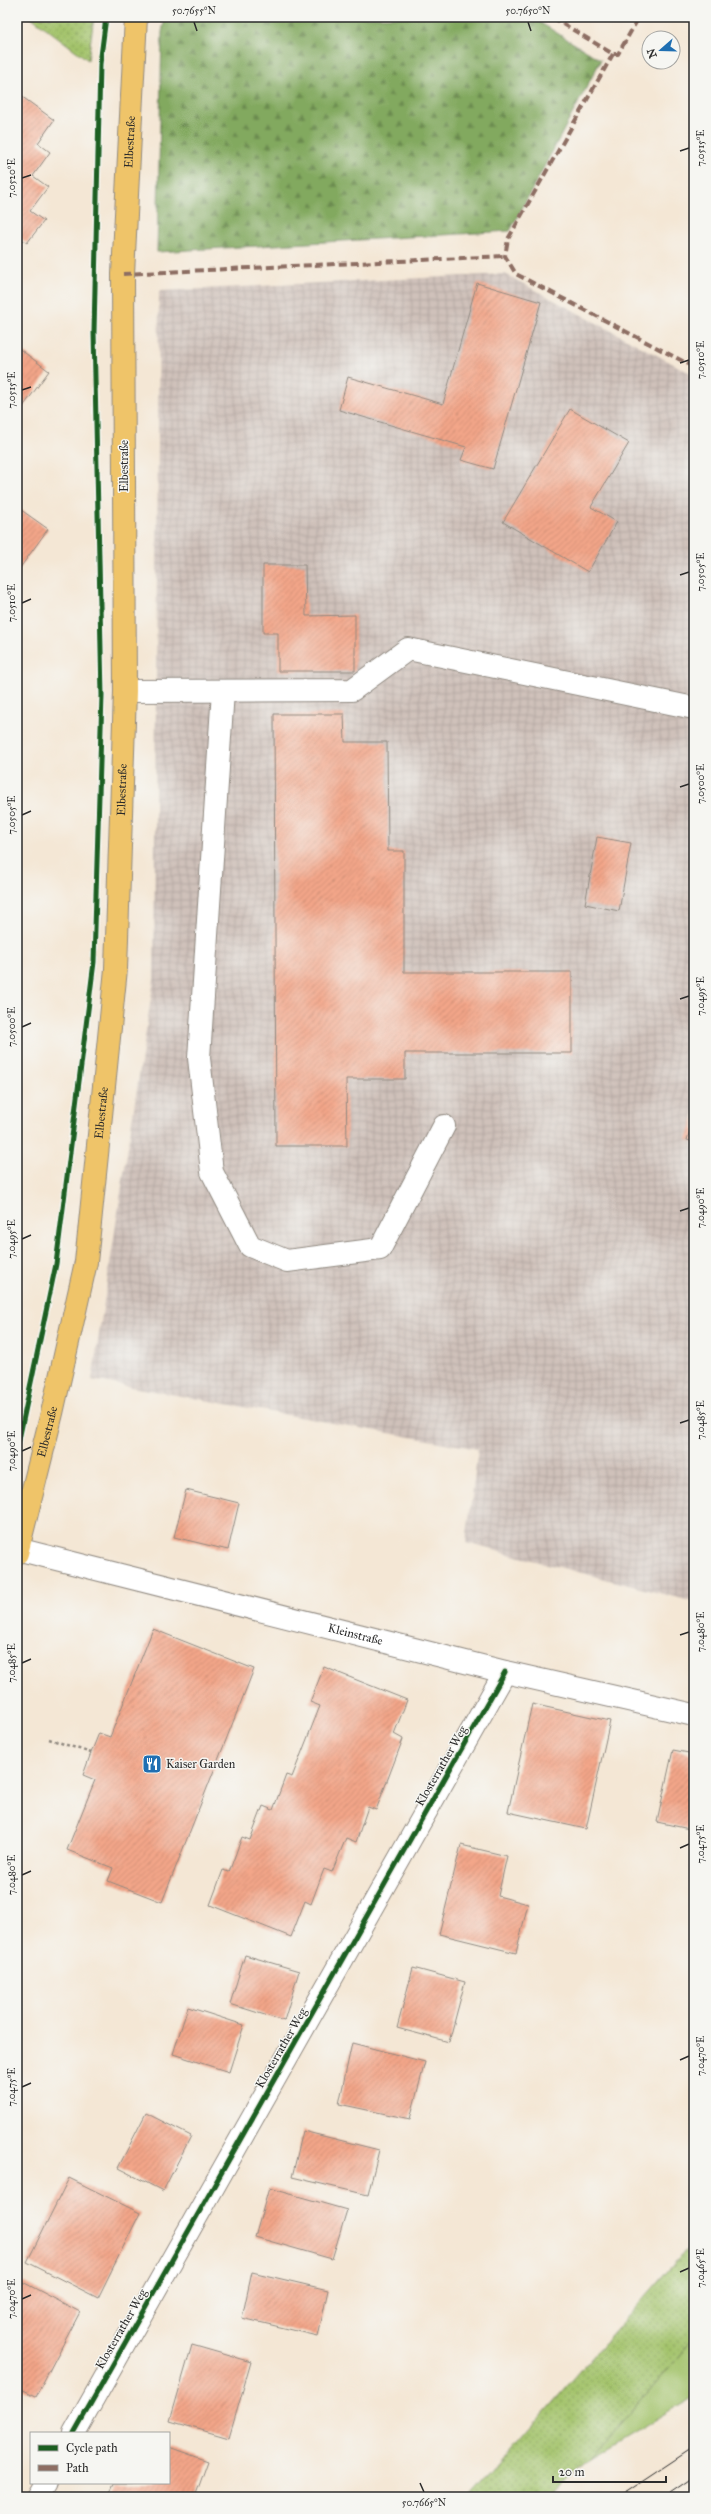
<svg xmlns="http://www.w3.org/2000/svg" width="711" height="2514" font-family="'IM FELL Great Primer',serif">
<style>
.industrial{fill:url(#industrial-grid)}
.grass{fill:url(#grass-dots);stroke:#67774b}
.forest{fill:url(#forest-firs);stroke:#566a45}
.garden{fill:#a3c36b;stroke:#67774b}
.building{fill:url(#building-hatch)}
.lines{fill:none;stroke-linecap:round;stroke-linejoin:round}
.minor-casing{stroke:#908980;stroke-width:24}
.major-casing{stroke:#908980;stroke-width:24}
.path{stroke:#908980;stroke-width:2.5;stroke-dasharray:3 3;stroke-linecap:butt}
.minor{stroke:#fff;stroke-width:22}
.major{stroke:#efc469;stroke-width:22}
.tram{stroke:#2b2b2b;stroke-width:1}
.quiet{stroke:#8d6e63;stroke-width:4;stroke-dasharray:8 4;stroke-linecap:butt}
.cycleway-casing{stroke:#f6f6f2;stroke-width:8}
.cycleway{stroke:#1b5e20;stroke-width:5}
.ticks{fill:none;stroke:#2b2b2b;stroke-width:1.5}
.labels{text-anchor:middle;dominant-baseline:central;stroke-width:3;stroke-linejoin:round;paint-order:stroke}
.street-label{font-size:12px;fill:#2b2b2b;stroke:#f6f6f2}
.poi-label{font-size:12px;fill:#2b2b2b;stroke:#f6f6f2;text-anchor:start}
.neatline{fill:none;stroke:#2b2b2b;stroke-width:1.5}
.ticks-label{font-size:10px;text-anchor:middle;fill:#2b2b2b}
</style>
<defs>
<pattern id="industrial-grid" width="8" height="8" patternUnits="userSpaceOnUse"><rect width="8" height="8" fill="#cfc1ba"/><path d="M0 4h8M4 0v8" fill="none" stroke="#b2a6a0"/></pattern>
<pattern id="grass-dots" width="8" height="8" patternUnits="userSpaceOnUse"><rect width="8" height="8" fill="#a3c36b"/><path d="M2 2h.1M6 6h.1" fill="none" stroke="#859f58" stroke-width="1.8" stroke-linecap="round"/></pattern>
<pattern id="forest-firs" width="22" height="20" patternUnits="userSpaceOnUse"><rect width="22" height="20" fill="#82a95f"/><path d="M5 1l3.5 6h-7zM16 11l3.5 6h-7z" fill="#6b8a4f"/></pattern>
<pattern id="building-hatch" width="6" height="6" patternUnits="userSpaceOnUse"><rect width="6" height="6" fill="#f3a689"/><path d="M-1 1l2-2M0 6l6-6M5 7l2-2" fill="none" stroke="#c58770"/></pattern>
</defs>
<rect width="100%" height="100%" fill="#f6f6f2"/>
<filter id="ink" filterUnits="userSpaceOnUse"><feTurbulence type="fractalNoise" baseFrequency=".025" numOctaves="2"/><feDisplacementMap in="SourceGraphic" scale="8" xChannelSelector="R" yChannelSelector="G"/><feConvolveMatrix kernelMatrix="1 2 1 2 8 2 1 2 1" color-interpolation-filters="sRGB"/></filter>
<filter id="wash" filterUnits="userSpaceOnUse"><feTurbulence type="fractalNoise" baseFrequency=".012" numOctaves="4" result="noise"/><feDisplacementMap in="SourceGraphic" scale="16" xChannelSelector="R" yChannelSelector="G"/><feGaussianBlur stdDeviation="0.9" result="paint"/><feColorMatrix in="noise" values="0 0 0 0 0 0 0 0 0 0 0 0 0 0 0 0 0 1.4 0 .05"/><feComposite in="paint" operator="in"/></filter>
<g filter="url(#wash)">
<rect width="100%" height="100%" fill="#f4e7d5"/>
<path class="industrial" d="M 505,274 L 694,375 L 694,1602 L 466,1543 L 478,1449 L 92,1380 L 154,979 L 159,291 Z"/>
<path class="grass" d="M 31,17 L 94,17 L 88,60 Z
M 694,2241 L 694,2338 L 591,2459 L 546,2497 L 470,2497 Z"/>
<path class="forest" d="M 165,17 L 531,17 L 601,60 L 510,231 L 157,252 L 162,32 Z"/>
<path class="garden" d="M 694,2338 L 694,2397 L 591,2459 Z"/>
<g id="blocks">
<path class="building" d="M 17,93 L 54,120 L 38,143 L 50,152 L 33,176 L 48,187 L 30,211 L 44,221 L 27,243 L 17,236 Z
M 477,283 L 541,302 L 493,469 L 461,460 L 466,447 L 339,410 L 348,377 L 443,404 Z
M 17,347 L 49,371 L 17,415 Z
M 570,409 L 629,443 L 591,507 L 617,522 L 588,572 L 503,522 Z
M 17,507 L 48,529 L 17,572 Z
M 263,565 L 305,565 L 306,616 L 355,615 L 355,671 L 278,671 L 278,633 L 263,633 Z
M 274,714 L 344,714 L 345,742 L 387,742 L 388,851 L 404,851 L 404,972 L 572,972 L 572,1053 L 405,1053 L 405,1079 L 346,1079 L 347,1146 L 276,1146 Z
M 597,837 L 631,843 L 619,911 L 585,904 Z
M 694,1118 L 694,1142 L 687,1140 Z
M 186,1490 L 239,1503 L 228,1550 L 174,1537 Z
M 153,1629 L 254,1669 L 162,1902 L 108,1881 L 113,1868 L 67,1850 L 95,1780 L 83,1775 L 91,1753 L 99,1733 L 110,1737 Z
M 324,1667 L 407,1700 L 394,1734 L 403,1739 L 376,1810 L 368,1807 L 356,1842 L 346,1838 L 332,1872 L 324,1869 L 311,1904 L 305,1901 L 291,1937 L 210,1905 L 223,1870 L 229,1872 L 242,1837 L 250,1840 L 263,1806 L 273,1810 L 286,1775 L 292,1777 L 320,1706 L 310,1702 Z
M 532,1704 L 610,1721 L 586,1829 L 508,1812 Z
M 673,1750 L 694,1754 L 694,1830 L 657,1822 Z
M 461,1845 L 507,1856 L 498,1896 L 528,1904 L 516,1953 L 439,1934 Z
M 245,1955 L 299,1971 L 284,2021 L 230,2004 Z
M 413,1968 L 465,1982 L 449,2042 L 397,2028 Z
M 188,2007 L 244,2025 L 229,2072 L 173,2054 Z
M 352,2043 L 425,2062 L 410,2119 L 339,2104 Z
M 146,2113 L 191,2136 L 163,2191 L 118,2168 Z
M 303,2131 L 379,2150 L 368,2195 L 292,2177 Z
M 69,2178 L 140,2213 L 98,2298 L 27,2262 Z
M 269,2188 L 347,2210 L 332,2259 L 255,2237 Z
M 252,2272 L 328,2290 L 318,2336 L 242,2318 Z
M 17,2279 L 80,2312 L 36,2396 L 17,2387 Z
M 192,2345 L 251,2362 L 229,2438 L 170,2421 Z
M 169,2447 L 208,2461 L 195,2497 L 108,2497 L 114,2483 L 169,2483 Z"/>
</g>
</g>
<g filter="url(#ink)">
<use href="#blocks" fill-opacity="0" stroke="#908980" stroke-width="1"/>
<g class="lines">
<g class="minor-casing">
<g id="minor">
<path d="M 125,691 L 352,690 L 408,649 L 694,708"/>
<path d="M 223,691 L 199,1058 L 212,1172 L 250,1246 L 287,1261 L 380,1249 L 444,1126"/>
<path id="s1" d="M 17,1549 L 505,1672 L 694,1715"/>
<path d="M 74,2433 L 505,1672"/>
<path d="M 37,2497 L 45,2483"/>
</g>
</g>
<g class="major-casing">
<g id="major">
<path id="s2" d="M 17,1553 L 52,1413 L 86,1262 L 116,969 L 125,691 L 123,274 L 136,17"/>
</g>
</g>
<path class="path" d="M 49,1739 L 91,1753"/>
<use href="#minor" class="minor"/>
<use href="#major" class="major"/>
<path class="tram" d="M 619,2497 L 694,2447
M 663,2497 L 694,2476"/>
<path class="quiet" d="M 552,17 L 613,54 L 618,54 L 639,17
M 613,54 L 508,239 L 505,256 L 516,274 L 694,367
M 123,274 L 505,256"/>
<g class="cycleway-casing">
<path id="cycleway" d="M 17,1449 L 56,1264 L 94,962 L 102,695 L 94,332 L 100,64 L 106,17
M 74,2433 L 505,1672"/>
</g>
<use href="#cycleway" class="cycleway"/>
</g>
</g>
<path class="ticks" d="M 194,22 L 197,31M 528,22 L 531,31M 680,151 L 689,148M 22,178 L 31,175M 680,363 L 689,360M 22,390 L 31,387M 680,575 L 689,572M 22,603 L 31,599M 680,787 L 689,784M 22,815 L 31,811M 680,999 L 689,996M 22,1027 L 31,1023M 680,1211 L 689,1208M 22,1239 L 31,1235M 680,1423 L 689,1420M 22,1451 L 31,1447M 680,1635 L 689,1632M 22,1663 L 31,1659M 680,1848 L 689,1844M 22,1875 L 31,1871M 680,2060 L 689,2056M 22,2087 L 31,2083M 680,2272 L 689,2268M 22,2299 L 31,2295M 420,2483 L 424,2492"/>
<defs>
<g id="restaurant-square" transform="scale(1)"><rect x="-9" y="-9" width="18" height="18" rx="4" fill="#1f6fb2" stroke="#f6f6f2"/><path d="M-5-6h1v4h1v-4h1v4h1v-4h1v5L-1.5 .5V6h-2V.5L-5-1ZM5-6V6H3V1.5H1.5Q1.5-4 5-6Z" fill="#fff"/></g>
</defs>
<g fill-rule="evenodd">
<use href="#restaurant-square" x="152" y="1764"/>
</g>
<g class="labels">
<g class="street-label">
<text stroke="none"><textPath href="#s2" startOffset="1421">Elbestraße</textPath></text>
<text transform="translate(124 466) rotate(-90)">Elbestraße</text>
<text stroke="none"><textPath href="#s2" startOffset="773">Elbestraße</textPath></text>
<text stroke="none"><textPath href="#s2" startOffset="449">Elbestraße</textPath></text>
<text stroke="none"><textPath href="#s2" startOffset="125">Elbestraße</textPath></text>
<text stroke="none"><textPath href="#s1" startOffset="349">Kleinstraße</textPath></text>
<text transform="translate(441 1766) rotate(-60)">Klosterrather Weg</text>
<text transform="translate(281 2048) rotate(-60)">Klosterrather Weg</text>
<text transform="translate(121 2329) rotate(-60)">Klosterrather Weg</text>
</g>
<g class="poi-label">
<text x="166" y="1764">Kaiser Garden</text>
</g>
</g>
<rect width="711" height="2514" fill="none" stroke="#f6f6f2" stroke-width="44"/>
<rect x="30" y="2432" width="140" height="52" fill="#f6f6f2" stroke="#a5a5a2"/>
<rect x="38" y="2445" width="20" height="6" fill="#1b5e20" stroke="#a5a5a2"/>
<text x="66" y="2452" font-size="12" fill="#2b2b2b">Cycle path</text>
<rect x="38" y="2465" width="20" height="6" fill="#8d6e63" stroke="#a5a5a2"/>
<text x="66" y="2472" font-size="12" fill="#2b2b2b">Path</text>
<g transform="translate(661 50) rotate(250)"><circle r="19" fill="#f6f6f2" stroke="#a5a5a2"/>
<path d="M0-3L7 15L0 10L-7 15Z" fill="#1f6fb2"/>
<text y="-6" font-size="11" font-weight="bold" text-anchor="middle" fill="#2b2b2b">N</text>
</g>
<path d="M553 2476v6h113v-6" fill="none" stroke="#2b2b2b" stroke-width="2"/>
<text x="559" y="2476" font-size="12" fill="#2b2b2b" stroke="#f6f6f2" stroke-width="3" paint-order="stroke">20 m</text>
<rect x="22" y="22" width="667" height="2470" class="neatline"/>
<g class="ticks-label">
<text x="194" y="14">50.7655°N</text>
<text x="528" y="14">50.7650°N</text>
<text transform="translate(700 148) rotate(-90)" y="4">7.0515°E</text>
<text transform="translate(11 178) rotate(-90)" y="4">7.0520°E</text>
<text transform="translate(700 360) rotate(-90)" y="4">7.0510°E</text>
<text transform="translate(11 390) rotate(-90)" y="4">7.0515°E</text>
<text transform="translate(700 572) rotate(-90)" y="4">7.0505°E</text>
<text transform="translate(11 603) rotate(-90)" y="4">7.0510°E</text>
<text transform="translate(700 784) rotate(-90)" y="4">7.0500°E</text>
<text transform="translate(11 815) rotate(-90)" y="4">7.0505°E</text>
<text transform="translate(700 996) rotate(-90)" y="4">7.0495°E</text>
<text transform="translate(11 1027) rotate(-90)" y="4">7.0500°E</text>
<text transform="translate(700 1208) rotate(-90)" y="4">7.0490°E</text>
<text transform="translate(11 1239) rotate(-90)" y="4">7.0495°E</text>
<text transform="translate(700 1420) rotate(-90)" y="4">7.0485°E</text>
<text transform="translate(11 1451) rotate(-90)" y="4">7.0490°E</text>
<text transform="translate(700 1632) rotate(-90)" y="4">7.0480°E</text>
<text transform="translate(11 1663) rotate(-90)" y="4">7.0485°E</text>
<text transform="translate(700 1844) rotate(-90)" y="4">7.0475°E</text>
<text transform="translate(11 1875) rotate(-90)" y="4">7.0480°E</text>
<text transform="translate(700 2056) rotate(-90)" y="4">7.0470°E</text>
<text transform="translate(11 2087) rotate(-90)" y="4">7.0475°E</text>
<text transform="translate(700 2268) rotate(-90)" y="4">7.0465°E</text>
<text transform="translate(11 2299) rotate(-90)" y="4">7.0470°E</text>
<text x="424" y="2506">50.7665°N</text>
</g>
</svg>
